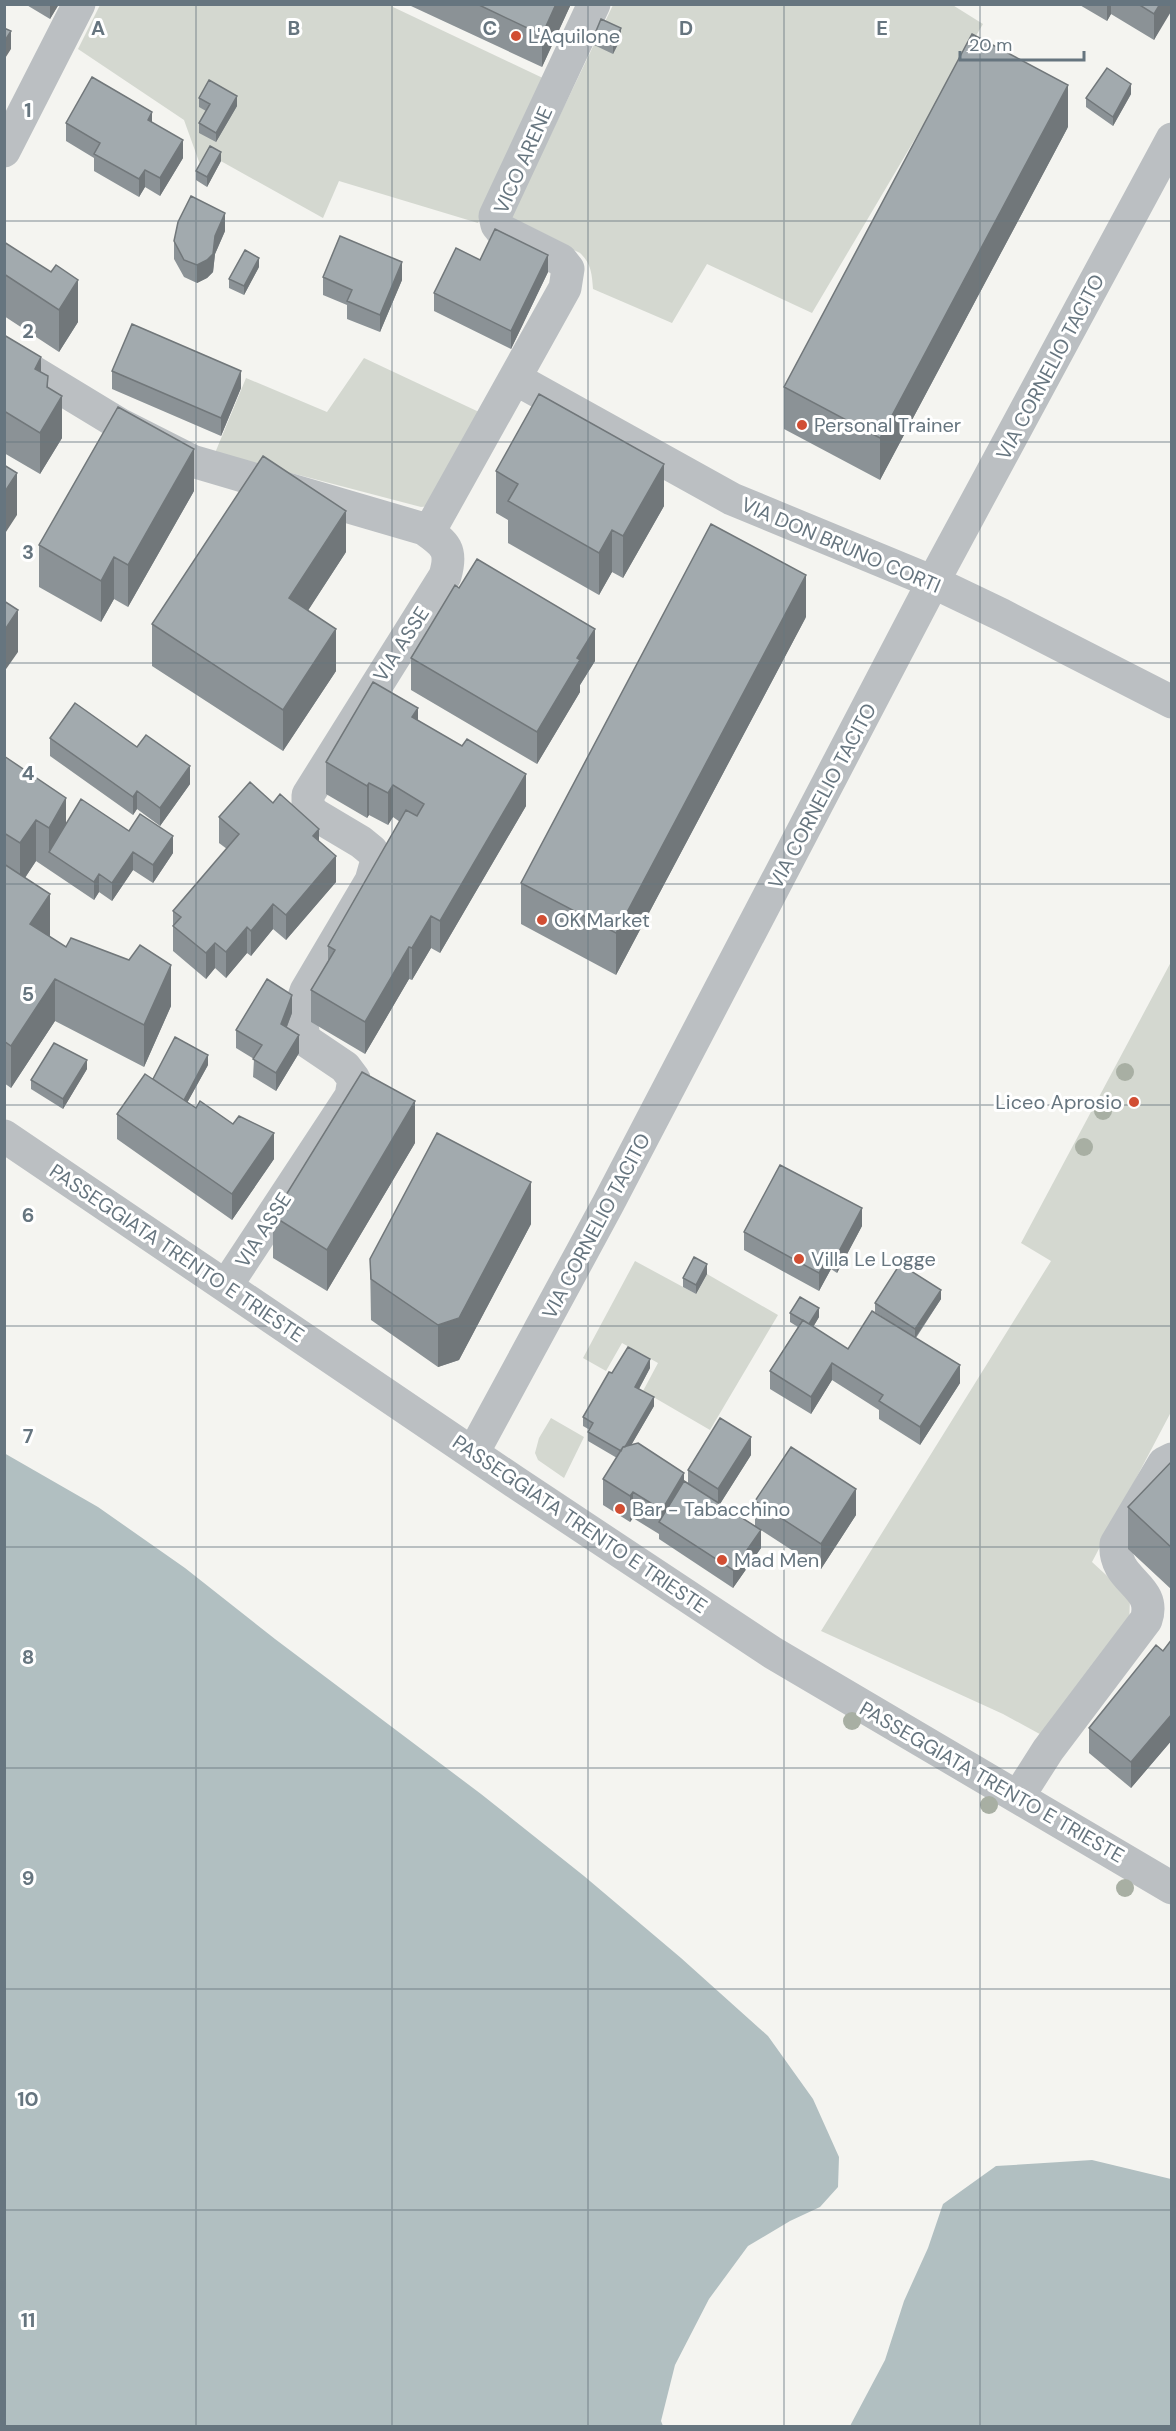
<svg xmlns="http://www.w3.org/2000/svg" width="1176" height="2431" font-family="'DM Sans',sans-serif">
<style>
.green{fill:#d4d8d0}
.water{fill:#b1bfc1}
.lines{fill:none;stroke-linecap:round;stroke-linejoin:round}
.minor{stroke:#bbbfc2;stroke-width:33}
.tree{fill:#a8afa3}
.wall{fill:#8b9296}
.shaded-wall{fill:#71777a}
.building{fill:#a2aaae;stroke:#71777a;stroke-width:1.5}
.grid{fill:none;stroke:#66757f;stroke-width:1.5;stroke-opacity:0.55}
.poi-dot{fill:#d14e33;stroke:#fff;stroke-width:2}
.labels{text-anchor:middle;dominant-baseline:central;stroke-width:6;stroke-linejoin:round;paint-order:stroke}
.poi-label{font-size:20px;fill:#66757f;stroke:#fff;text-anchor:start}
.street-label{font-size:20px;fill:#66757f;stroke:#fff}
.grid-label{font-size:20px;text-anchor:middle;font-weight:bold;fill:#66757f;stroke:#fff;stroke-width:6;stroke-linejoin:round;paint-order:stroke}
</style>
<rect width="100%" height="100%" fill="#f4f4f0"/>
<path class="green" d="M 951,4 L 983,24 L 812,313 L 707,264 L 672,323 L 593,289 C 592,274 591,263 580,253 L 510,219 L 613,5 Z
M 100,5 L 393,5 L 393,7 L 547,80 L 478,223 L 339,181 L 323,218 L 210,155 L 202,170 L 184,120 L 78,49 Z
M 364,358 L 479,412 L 430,506 L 421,507 L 215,453 L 246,378 L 327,412 Z
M 1171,962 L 1171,1412 L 1092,1562 L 1130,1597 L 1129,1629 L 1047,1738 L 1003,1714 L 821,1631 L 1051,1261 L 1021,1243 Z
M 635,1261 L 696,1294 L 707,1274 L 778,1315 L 710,1430 L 643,1391 L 658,1363 L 622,1343 L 606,1371 L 583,1358 Z
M 551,1418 L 584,1437 L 564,1478 L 538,1460 L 535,1453 L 539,1438 Z"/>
<path class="water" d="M 4,1453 L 98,1507 L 185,1568 L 275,1639 L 481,1794 L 584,1876 L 681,1958 L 768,2036 L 813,2099 L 839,2157 L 838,2187 L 820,2207 L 790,2221 L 748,2246 L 709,2299 L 675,2365 L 661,2421 L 663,2426 L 5,2426 Z
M 1092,2160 L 1171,2179 L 1171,2426 L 850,2426 L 885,2360 L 904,2301 L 928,2248 L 943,2204 L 996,2166 Z"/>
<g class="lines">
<path class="minor" d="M 4,151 L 79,4
M 4,354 L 121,425 L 192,461 L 424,529 L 434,523 L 565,288 L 568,269 L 561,260 L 501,230 L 497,225 L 495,216 L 594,4
M 516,379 L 732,499 L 933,582 L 1002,615 L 1172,702
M 4,1136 L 515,1482 L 773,1653 L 1172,1888
M 226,1286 L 351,1096 L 354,1079 L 345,1067 L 305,1040 C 300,1021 299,1009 306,991 L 371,881 L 377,860 L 372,851 L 361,842 L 314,814 L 308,806 L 308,795 L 445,576 C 453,549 445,544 424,529
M 473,1453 L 608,1204 L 933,582 L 1172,139
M 1018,1797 L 1048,1750 L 1146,1620 C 1158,1585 1113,1582 1116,1544 L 1164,1463 L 1172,1459"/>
</g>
<g class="tree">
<circle cx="1125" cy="1072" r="9"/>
<circle cx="1103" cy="1111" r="9"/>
<circle cx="1084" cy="1147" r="9"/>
<circle cx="852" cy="1721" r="9"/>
<circle cx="989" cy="1805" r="9"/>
<circle cx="1125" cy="1888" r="9"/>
</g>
<path class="wall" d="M 25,4 L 59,4 L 50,19 Z
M 411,4 L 571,4 L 542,67 L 411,6 Z
M 1078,4 L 1172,4 L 1154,40 L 1111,14 L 1107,21 Z
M 594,36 L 621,38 L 613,54 L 594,45 Z
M 1131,94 L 1113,126 L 1086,107 L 1086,98 Z
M 199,98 L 237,106 L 216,142 L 199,133 L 199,123 L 206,111 L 199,107 Z
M 152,122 L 183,158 L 160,196 L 145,187 L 139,197 L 94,171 L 94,158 L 66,141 L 66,123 Z
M 1068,127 L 880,480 L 784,429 L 784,387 Z
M 221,161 L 207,187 L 196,180 L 196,171 Z
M 225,231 L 215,254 L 213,272 L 207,278 L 197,283 L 184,277 L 174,259 L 174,241 Z
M 4,242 L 78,322 L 59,352 L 4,316 Z
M 480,260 L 548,272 L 511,349 L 434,311 L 434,293 Z
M 259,267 L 244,295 L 229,288 L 229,279 Z
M 323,277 L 402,280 L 380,332 L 347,319 L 347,305 L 323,295 Z
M 4,335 L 41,372 L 62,438 L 40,474 L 4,453 Z
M 112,371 L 241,388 L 221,436 L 112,389 Z
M 496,471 L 664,506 L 623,578 L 612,572 L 599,595 L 508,543 L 508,520 L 496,513 Z
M 194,491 L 128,607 L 114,599 L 101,622 L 39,587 L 39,545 Z
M 346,552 L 308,610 L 336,671 L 283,751 L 152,666 L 152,624 Z
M 459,588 L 595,661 L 580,685 L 580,692 L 537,764 L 411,690 L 411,658 Z
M 806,617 L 616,975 L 521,924 L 521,883 Z
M 418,720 L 526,806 L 440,953 L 431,948 L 412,980 L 409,979 L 365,1054 L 311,1022 L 311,990 L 328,962 L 328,946 L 400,822 L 393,817 L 388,825 L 369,815 L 367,818 L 326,794 L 326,762 Z
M 50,738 L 137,747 L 190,784 L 160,826 L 137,809 L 133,815 L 50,756 Z
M 4,756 L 66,823 L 129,831 L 173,853 L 153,883 L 133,870 L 112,901 L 99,892 L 94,900 L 36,861 L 25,878 L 50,936 L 50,937 L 66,947 L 171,1006 L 144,1067 L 55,1021 L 11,1088 L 4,1083 Z
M 273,803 L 319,841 L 336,882 L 286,940 L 273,929 L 251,956 L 247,953 L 226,978 L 215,968 L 206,979 L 173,951 L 173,911 L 227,849 L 219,843 L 219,817 Z
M 292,1013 L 287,1027 L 299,1053 L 276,1091 L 253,1077 L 254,1059 L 236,1048 L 236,1030 Z
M 208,1065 L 187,1103 L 274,1159 L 232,1220 L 117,1139 L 117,1114 L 153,1079 Z
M 87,1069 L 63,1109 L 31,1089 L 31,1080 Z
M 415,1143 L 327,1291 L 273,1258 L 273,1216 Z
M 531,1224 L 459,1360 L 438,1367 L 371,1320 L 370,1259 Z
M 862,1226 L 837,1273 L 831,1269 L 819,1291 L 744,1250 L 744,1232 Z
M 707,1274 L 696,1294 L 683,1287 L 683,1278 Z
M 941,1299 L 916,1338 L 960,1383 L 920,1445 L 879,1419 L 879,1410 L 832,1380 L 811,1414 L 770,1389 L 770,1371 L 798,1327 L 790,1322 L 790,1313 L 819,1317 L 813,1327 L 848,1349 L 898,1327 L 875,1312 L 875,1303 Z
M 650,1368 L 639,1389 L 654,1406 L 631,1445 L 688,1483 L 688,1470 L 751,1455 L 720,1504 L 755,1526 L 755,1501 L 856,1515 L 821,1569 L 761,1530 L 761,1548 L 733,1588 L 659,1539 L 659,1534 L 633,1518 L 630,1522 L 603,1505 L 603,1479 L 617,1458 L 588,1441 L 588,1432 L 590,1430 L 583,1426 L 583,1417 L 612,1373 Z
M 1172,1461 L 1172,1590 L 1128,1549 L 1128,1507 Z
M 1172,1639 L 1172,1740 L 1131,1788 L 1089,1753 L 1089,1728 L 1163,1651 Z"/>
<path class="shaded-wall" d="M 50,4 L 59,4 L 50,19 Z
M 556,4 L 571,4 L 542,67 L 542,35 Z
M 1107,4 L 1111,4 L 1111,14 L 1107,21 Z
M 1160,4 L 1172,4 L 1172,10 L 1154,40 L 1154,14 Z
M 621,28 L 621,38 L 613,54 L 613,45 Z
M 11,31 L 11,49 L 4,60 L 4,42 Z
M 1131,84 L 1131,94 L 1113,126 L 1113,117 Z
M 1068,85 L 1068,127 L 880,480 L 880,438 Z
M 237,96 L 237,106 L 216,142 L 216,133 Z
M 152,112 L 152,130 L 148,120 Z
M 183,140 L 183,158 L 160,196 L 160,178 Z
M 221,152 L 221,161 L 207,187 L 207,177 Z
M 145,170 L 145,187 L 139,197 L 139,179 Z
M 225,213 L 225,231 L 215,254 L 213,272 L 207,278 L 197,283 L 197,265 L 215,236 Z
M 548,255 L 548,272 L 511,349 L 511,331 Z
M 259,258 L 259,267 L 244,295 L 244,286 Z
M 402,262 L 402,280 L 380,332 L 380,315 Z
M 78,280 L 78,322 L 59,352 L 59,310 Z
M 41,357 L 41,399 L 35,369 Z
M 241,371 L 241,388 L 221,436 L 221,418 Z
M 48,376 L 48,419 L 62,396 L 62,438 L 40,474 L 40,433 Z
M 194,449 L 194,491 L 128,607 L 128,565 Z
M 664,464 L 664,506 L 623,578 L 623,536 Z
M 17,473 L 17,515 L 4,535 L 4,493 Z
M 346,511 L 346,552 L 289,640 L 289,598 Z
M 612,530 L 612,572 L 599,595 L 599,553 Z
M 114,557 L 114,599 L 101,622 L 101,581 Z
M 806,575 L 806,617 L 616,975 L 616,933 Z
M 18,610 L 18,652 L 4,672 L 4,631 Z
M 336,629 L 336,671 L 283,751 L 283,710 Z
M 595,629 L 595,661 L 580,685 L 580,692 L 537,764 L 537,732 L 577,658 Z
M 418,708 L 418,740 L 412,717 Z
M 190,766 L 190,784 L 160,826 L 160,808 Z
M 526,774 L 526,806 L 440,953 L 440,921 Z
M 369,783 L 369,815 L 367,818 L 367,786 Z
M 393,785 L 393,817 L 388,825 L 388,793 Z
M 137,791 L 137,809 L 133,815 L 133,797 Z
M 66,798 L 66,840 L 49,852 L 49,828 Z
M 36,820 L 36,861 L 20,885 L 20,843 Z
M 319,829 L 319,854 L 313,836 Z
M 173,836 L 173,853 L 153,883 L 153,865 Z
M 133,852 L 133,870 L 112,901 L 112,883 Z
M 336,856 L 336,882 L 286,940 L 286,915 Z
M 99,874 L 99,892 L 94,900 L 94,882 Z
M 50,894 L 50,936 L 30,966 L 30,924 Z
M 273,904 L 273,929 L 251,956 L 251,931 Z
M 431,916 L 431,948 L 412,980 L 412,948 Z
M 247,927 L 247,953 L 226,978 L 226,952 Z
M 215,943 L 215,968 L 206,979 L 206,953 Z
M 409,947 L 409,979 L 365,1054 L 365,1022 Z
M 171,965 L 171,1006 L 144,1067 L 144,1025 Z
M 55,979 L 55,1021 L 11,1088 L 11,1046 Z
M 292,995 L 292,1013 L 281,1042 L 281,1024 Z
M 299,1035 L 299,1053 L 276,1091 L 276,1073 Z
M 208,1055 L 208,1065 L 183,1110 L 183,1101 Z
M 87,1060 L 87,1069 L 63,1109 L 63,1099 Z
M 415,1101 L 415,1143 L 327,1291 L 327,1250 Z
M 274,1133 L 274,1159 L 232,1220 L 232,1194 Z
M 531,1182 L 531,1224 L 459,1360 L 438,1367 L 438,1325 Z
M 862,1208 L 862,1226 L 837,1273 L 837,1255 Z
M 831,1251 L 831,1269 L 819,1291 L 819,1273 Z
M 707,1264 L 707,1274 L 696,1294 L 696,1285 Z
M 941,1290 L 941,1299 L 915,1338 L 915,1329 Z
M 819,1308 L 819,1317 L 809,1334 L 809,1324 Z
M 650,1359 L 650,1368 L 635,1396 L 635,1387 Z
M 832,1363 L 832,1380 L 811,1414 L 811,1397 Z
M 960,1365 L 960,1383 L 920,1445 L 920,1427 Z
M 654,1397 L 654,1406 L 622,1461 L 622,1452 Z
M 751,1437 L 751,1455 L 718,1507 L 718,1489 Z
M 684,1473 L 684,1498 L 662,1523 L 662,1510 Z
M 856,1489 L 856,1515 L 821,1569 L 821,1544 Z
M 633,1492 L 633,1518 L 630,1522 L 630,1496 Z
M 761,1530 L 761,1548 L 733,1588 L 733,1570 Z
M 1172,1714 L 1172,1740 L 1131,1788 L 1131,1762 Z"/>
<path class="building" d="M 477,4 L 556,4 L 542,35 Z
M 1138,4 L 1160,4 L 1154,14 Z
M 601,19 L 621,28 L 613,45 L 594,36 Z
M 4,28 L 11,31 L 4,42 Z
M 972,34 L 1068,85 L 880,438 L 784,387 Z
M 1107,68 L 1131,84 L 1113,117 L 1086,98 Z
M 92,77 L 152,112 L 148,120 L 183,140 L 160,178 L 145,170 L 139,179 L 94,154 L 100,143 L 66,123 Z
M 209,80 L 237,96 L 216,133 L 199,123 L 210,104 L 199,98 Z
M 210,146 L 221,152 L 207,177 L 196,171 Z
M 191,196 L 225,213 L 215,236 L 213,254 L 207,260 L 197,265 L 184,260 L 174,241 L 178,222 Z
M 495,229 L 548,255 L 511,331 L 434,293 L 456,248 L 480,260 Z
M 340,236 L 402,262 L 380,315 L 347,301 L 352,290 L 323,277 Z
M 4,242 L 51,272 L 56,265 L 78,280 L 59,310 L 4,274 Z
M 245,250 L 259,258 L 244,286 L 229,279 Z
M 132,324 L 241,371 L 221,418 L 112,371 Z
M 4,335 L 41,357 L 35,369 L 48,376 L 47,387 L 62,396 L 40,433 L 4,411 Z
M 539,394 L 664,464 L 623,536 L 612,530 L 599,553 L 508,501 L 518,484 L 496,471 Z
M 118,407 L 194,449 L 128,565 L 114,557 L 101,581 L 39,545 Z
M 263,456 L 346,511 L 289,598 L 336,629 L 283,710 L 152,624 Z
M 4,465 L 17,473 L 4,493 Z
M 711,524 L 806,575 L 616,933 L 521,883 Z
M 477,559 L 595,629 L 577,658 L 580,660 L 537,732 L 411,658 L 455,585 L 459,588 Z
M 4,601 L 18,610 L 4,631 Z
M 373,682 L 418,708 L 412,717 L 462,746 L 467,739 L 526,774 L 440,921 L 431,916 L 412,948 L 409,947 L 365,1022 L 311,990 L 335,950 L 328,946 L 406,810 L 417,816 L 424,804 L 393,785 L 388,793 L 369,783 L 367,786 L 326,762 Z
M 75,703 L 137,747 L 146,735 L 190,766 L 160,808 L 137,791 L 133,797 L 50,738 Z
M 4,756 L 66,798 L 49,828 L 36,820 L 20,843 L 4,833 Z
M 250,782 L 273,803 L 280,794 L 319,829 L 313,836 L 336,856 L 286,915 L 273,904 L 251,931 L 247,927 L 226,952 L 215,943 L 206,953 L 173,926 L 181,917 L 173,911 L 239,834 L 219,817 Z
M 81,799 L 129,831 L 140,814 L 173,836 L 153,865 L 133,852 L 112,883 L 99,874 L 94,882 L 49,852 Z
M 4,864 L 50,894 L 30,924 L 66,947 L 71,938 L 129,960 L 140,945 L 171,965 L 144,1025 L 55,979 L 11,1046 L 4,1041 Z
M 267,979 L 292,995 L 281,1024 L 299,1035 L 276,1073 L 253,1059 L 262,1045 L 236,1030 Z
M 175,1037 L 208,1055 L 184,1100 L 153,1079 Z
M 54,1043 L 87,1060 L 63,1099 L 31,1080 Z
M 362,1072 L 415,1101 L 327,1250 L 273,1216 Z
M 145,1074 L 196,1108 L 200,1101 L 233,1124 L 239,1116 L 274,1133 L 232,1194 L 117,1114 Z
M 437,1133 L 531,1182 L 459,1318 L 438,1325 L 371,1279 L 370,1259 Z
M 780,1165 L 862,1208 L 837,1255 L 831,1251 L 819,1273 L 744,1232 Z
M 694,1257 L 707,1264 L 696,1285 L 683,1278 Z
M 900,1264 L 941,1290 L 915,1329 L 875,1303 Z
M 800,1297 L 819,1308 L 809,1324 L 790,1313 Z
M 872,1311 L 960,1365 L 920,1427 L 879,1401 L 883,1395 L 832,1363 L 811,1397 L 770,1371 L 803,1320 L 848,1349 Z
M 628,1347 L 650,1359 L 635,1387 L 654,1397 L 625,1447 L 623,1447 L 621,1451 L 588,1432 L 593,1423 L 583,1417 L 609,1372 L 612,1373 Z
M 720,1418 L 751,1437 L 718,1489 L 688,1470 Z
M 638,1443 L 684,1473 L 662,1510 L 633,1492 L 630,1496 L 603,1479 L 623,1447 Z
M 791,1447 L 856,1489 L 821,1544 L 755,1501 Z
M 1172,1461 L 1172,1548 L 1128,1507 Z
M 684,1481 L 761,1530 L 733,1570 L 659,1522 Z
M 1172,1639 L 1172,1714 L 1131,1762 L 1089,1728 L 1156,1645 L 1163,1651 Z"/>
<path class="grid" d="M 196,4 L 196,2426M 392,4 L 392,2426M 588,4 L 588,2426M 784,4 L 784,2426M 980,4 L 980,2426M 4,221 L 1172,221M 4,442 L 1172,442M 4,663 L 1172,663M 4,884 L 1172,884M 4,1105 L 1172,1105M 4,1326 L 1172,1326M 4,1547 L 1172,1547M 4,1768 L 1172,1768M 4,1989 L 1172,1989M 4,2210 L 1172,2210"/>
<g class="poi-dot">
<circle cx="516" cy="36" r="6"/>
<circle cx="802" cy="425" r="6"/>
<circle cx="542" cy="920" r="6"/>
<circle cx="1134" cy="1102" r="6"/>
<circle cx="799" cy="1259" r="6"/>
<circle cx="620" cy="1509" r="6"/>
<circle cx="722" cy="1560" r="6"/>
</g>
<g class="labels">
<g class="poi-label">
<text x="528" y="36">L'Aquilone</text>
<text x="814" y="425">Personal Trainer</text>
<text x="554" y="920">OK Market</text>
<text x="1122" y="1102" text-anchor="end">Liceo Aprosio</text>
<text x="811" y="1259">Villa Le Logge</text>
<text x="632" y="1509">Bar - Tabacchino</text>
<text x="734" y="1560">Mad Men</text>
</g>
<g class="street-label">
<text transform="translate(523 160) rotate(-66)">VICO ARENE</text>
<text transform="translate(1050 367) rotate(-62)">VIA CORNELIO TACITO</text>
<text transform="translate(841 545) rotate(23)">VIA DON BRUNO CORTI</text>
<text transform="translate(401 644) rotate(-57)">VIA ASSE</text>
<text transform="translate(822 796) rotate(-62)">VIA CORNELIO TACITO</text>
<text transform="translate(596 1226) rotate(-62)">VIA CORNELIO TACITO</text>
<text transform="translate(263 1230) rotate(-57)">VIA ASSE</text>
<text transform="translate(177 1253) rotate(34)">PASSEGGIATA TRENTO E TRIESTE</text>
<text transform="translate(580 1524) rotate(34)">PASSEGGIATA TRENTO E TRIESTE</text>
<text transform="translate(992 1782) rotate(30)">PASSEGGIATA TRENTO E TRIESTE</text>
</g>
</g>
<g class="grid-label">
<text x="98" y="35">A</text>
<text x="294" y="35">B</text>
<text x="490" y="35">C</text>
<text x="686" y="35">D</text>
<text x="882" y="35">E</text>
<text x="28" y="117">1</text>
<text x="28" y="338">2</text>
<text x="28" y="559">3</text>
<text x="28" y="780">4</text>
<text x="28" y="1001">5</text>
<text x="28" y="1222">6</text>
<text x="28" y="1443">7</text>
<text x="28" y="1664">8</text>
<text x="28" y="1885">9</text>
<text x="28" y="2106">10</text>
<text x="28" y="2327">11</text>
</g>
<rect width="1176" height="2431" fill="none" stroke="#66757f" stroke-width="12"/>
<path d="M960 51v9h124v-9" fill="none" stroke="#66757f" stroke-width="3"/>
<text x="969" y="51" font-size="18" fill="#66757f" stroke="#ffffff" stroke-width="4.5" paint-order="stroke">20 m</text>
</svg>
